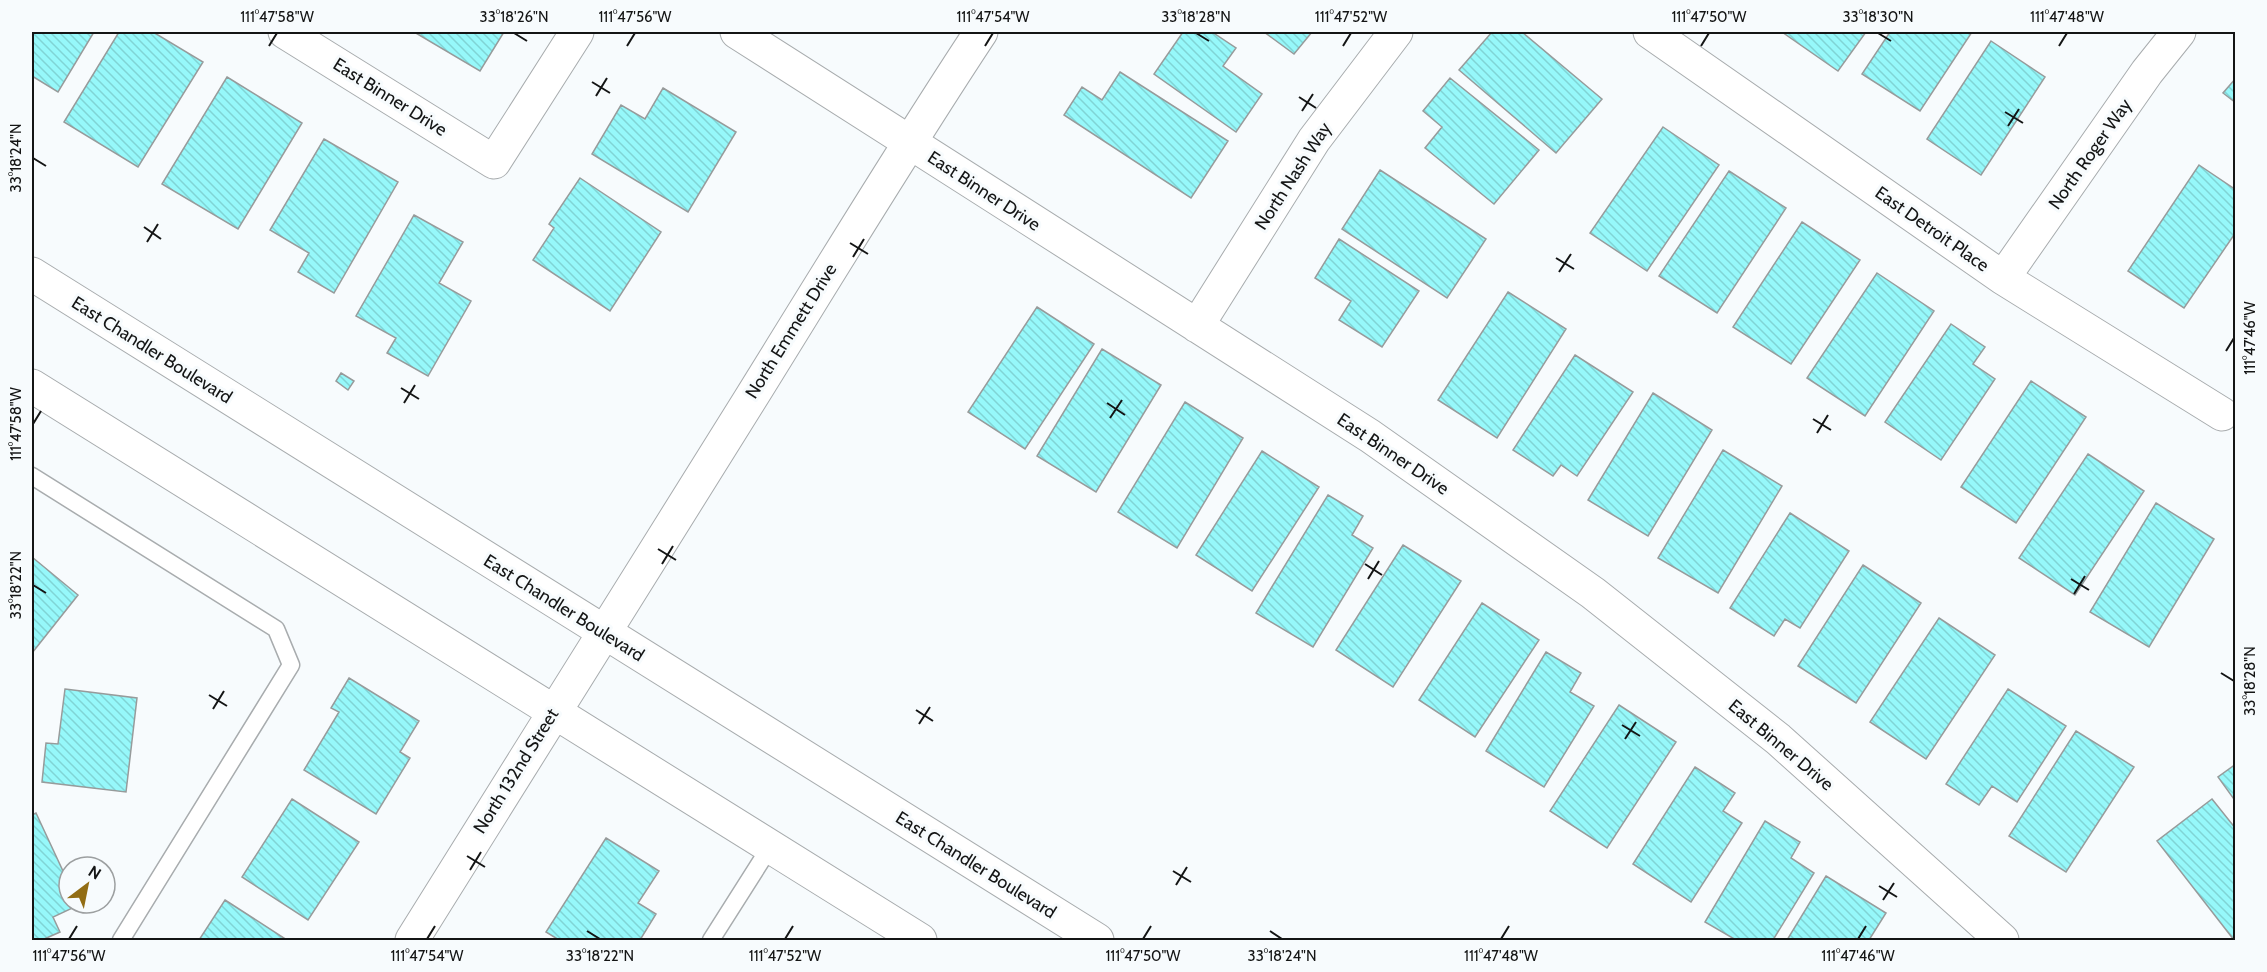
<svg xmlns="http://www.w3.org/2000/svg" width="2267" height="972" font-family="Cabin,sans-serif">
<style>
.building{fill:url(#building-back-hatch);stroke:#979b9b;stroke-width:1.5}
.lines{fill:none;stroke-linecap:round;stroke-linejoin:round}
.lane-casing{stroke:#a8acae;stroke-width:19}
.street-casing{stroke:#a8acae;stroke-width:35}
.secondary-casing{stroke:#a8acae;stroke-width:35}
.lane{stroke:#fff;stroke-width:16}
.street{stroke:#fff;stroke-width:33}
.secondary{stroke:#fff;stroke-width:33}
.ticks{fill:none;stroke:#141515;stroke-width:2}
.labels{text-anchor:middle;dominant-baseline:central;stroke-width:6;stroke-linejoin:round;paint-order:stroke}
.street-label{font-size:18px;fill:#141515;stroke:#f7fbfd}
.neatline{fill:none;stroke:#141515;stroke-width:2}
.ticks-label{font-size:15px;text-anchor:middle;fill:#141515}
</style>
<defs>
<pattern id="building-back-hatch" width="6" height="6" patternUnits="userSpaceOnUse" patternTransform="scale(1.5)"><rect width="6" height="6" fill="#96f8fa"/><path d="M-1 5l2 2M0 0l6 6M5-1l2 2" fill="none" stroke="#80d4d5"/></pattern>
</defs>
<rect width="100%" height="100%" fill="#f7fbfd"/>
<path class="building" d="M 32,32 L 94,32 L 58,92 L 32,76 Z
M 119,32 L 153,32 L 203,62 L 138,167 L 64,122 Z
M 414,32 L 504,32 L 480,71 Z
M 1183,32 L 1212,32 L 1236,48 L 1223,66 L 1262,94 L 1236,132 L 1154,74 Z
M 1264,32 L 1312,32 L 1294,54 Z
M 1492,32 L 1522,32 L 1602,99 L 1556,153 L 1459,70 Z
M 1782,32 L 1866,32 L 1838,71 Z
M 1890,32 L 1972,32 L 1920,111 L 1862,74 Z
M 1991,41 L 2045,77 L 1981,175 L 1927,139 Z
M 1120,72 L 1228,141 L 1191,198 L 1064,115 L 1082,87 L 1102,100 Z
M 227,77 L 302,123 L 238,229 L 162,184 Z
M 1450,78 L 1539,150 L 1494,204 L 1425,148 L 1442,127 L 1423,111 Z
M 2236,78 L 2236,103 L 2223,93 Z
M 663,88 L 736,132 L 688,212 L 592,154 L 621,105 L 645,119 Z
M 1663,127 L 1719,165 L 1647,271 L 1590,233 Z
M 324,139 L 398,182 L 334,293 L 298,272 L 309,253 L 270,230 Z
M 2199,165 L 2236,190 L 2236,232 L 2184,308 L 2128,271 Z
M 1380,170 L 1486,239 L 1447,298 L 1342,229 Z
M 1729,171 L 1786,208 L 1717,313 L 1659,276 Z
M 580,178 L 661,232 L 610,311 L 533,260 L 554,228 L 549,224 Z
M 414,215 L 463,242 L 439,283 L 471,301 L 428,376 L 387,353 L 396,338 L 356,316 Z
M 1802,222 L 1860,260 L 1791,364 L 1733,327 Z
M 1339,239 L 1419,291 L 1382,347 L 1339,320 L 1351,301 L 1315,278 Z
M 1877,273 L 1934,311 L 1865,416 L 1807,378 Z
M 1508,292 L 1566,329 L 1497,438 L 1438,400 Z
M 1037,307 L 1094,344 L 1025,449 L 968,412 Z
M 1951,324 L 1985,347 L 1973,364 L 1995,379 L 1941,460 L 1885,422 Z
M 1102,349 L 1161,385 L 1096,492 L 1037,456 Z
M 1575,355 L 1633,392 L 1577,476 L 1561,465 L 1553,476 L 1513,450 Z
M 341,373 L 354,381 L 348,390 L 336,381 Z
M 2031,381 L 2086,417 L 2016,523 L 1961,487 Z
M 1653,393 L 1712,430 L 1648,536 L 1588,500 Z
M 1185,402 L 1243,438 L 1177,548 L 1118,512 Z
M 1723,450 L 1782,486 L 1718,593 L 1658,558 Z
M 1262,451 L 1319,487 L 1252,591 L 1196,555 Z
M 2088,454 L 2144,491 L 2075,595 L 2019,558 Z
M 1328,495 L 1363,516 L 1352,535 L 1373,548 L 1313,647 L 1256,613 Z
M 2156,503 L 2214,539 L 2149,647 L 2090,612 Z
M 1790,513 L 1849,551 L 1800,628 L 1785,619 L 1774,636 L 1730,608 Z
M 1403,545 L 1461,581 L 1393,687 L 1336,650 Z
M 32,557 L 78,595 L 32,653 Z
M 1863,565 L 1921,603 L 1856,703 L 1798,666 Z
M 1482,603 L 1539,640 L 1475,737 L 1419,700 Z
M 1939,618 L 1995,655 L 1926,759 L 1870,722 Z
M 1546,652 L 1581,673 L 1570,692 L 1594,706 L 1544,787 L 1486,751 Z
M 349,678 L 419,721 L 400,752 L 410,758 L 376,814 L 304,770 L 339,712 L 331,708 Z
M 65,689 L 137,698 L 126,792 L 42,782 L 46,743 L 58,744 Z
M 2008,689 L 2066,726 L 2017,802 L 1992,786 L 1979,805 L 1946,784 Z
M 1619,705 L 1676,742 L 1607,848 L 1550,811 Z
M 2076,731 L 2134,767 L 2066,872 L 2009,836 Z
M 2236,764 L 2236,802 L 2218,777 Z
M 1695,767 L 1735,793 L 1723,811 L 1742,823 L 1691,902 L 1633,864 Z
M 292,799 L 359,842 L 308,920 L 242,877 Z
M 2212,799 L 2236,829 L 2236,938 L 2234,940 L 2157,841 Z
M 36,813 L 69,884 L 69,903 L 78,903 L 79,905 L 53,917 L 60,932 L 42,940 L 32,940 L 32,815 Z
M 1765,821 L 1800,842 L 1791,858 L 1814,873 L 1773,940 L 1736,940 L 1705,922 Z
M 606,838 L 659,871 L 638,903 L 656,914 L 640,940 L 559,940 L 546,932 Z
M 1826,876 L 1886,913 L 1869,940 L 1787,940 Z
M 225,900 L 287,940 L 199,940 Z"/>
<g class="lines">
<g class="lane-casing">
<path id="lane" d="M 32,476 L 276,629 L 291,665 L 121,940
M 711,940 L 770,847"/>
</g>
<g class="street-casing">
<path id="street" d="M 285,32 L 494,162 L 577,32
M 737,32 L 1370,436 L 1593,593 L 1778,739 L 2002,940
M 1650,32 L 2003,278 L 2222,414
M 2003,278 L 2147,72 L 2179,32
M 1197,326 L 1314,140 L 1396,32"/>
</g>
<g class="secondary-casing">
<path id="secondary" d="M 32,274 L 1097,940
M 32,386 L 920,940
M 412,940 C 523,760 637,581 749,401 C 826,277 901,153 981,32"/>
</g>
<use href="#lane" class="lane"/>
<use href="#street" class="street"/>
<use href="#secondary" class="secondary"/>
</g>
<path class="ticks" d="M 514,33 L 527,41M 1196,33 L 1209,41M 1878,33 L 1891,41M 269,46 L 277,33M 627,46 L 635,33M 985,46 L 993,33M 1343,46 L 1351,33M 1701,46 L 1709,33M 2059,46 L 2067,33M 592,82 L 610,93M 596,96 L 607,78M 1299,97 L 1316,108M 1302,111 L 1313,94M 2005,112 L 2023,123M 2008,126 L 2019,109M 33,158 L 46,166M 144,227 L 161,239M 147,242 L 158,224M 850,243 L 868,254M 853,257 L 864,239M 1556,258 L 1574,269M 1559,272 L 1571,254M 2226,351 L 2234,338M 401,388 L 419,399M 404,403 L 415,385M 1107,403 L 1125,415M 1110,418 L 1122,400M 1813,419 L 1831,430M 33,424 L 41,411M 1817,433 L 1828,415M 658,549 L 676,560M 662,564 L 673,546M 1365,564 L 1382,575M 1368,579 L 1379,561M 2071,579 L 2089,590M 33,585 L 46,593M 2074,594 L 2085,576M 2221,673 L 2234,681M 209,695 L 227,706M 213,709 L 224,691M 916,710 L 933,721M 919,724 L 930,707M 1622,725 L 1640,736M 1625,739 L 1636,722M 467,856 L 485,867M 470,870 L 481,852M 1173,871 L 1191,882M 1176,885 L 1187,867M 1879,886 L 1897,897M 1883,900 L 1894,883M 587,931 L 600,939M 1270,931 L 1282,939M 69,939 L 77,926M 427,939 L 435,926M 785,939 L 793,926M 1143,939 L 1151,926M 1501,939 L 1509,926M 1858,939 L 1866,926"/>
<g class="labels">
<g class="street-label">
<text transform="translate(390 97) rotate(32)">East Binner Drive</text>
<text transform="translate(2090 154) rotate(-55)">North Roger Way</text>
<text transform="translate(1293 176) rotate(-57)">North Nash Way</text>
<text transform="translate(984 191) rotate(33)">East Binner Drive</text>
<text transform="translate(1932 229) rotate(35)">East Detroit Place</text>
<text transform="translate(791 331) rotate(-58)">North Emmett Drive</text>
<text transform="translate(152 350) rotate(32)">East Chandler Boulevard</text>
<text transform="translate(1393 454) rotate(34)">East Binner Drive</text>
<text transform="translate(564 608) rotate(32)">East Chandler Boulevard</text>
<text transform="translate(1781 745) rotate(40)">East Binner Drive</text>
<text transform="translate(516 771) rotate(-58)">North 132nd Street</text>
<text transform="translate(976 865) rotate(32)">East Chandler Boulevard</text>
</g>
</g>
<rect width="2267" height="972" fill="none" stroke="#f7fbfd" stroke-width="66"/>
<g transform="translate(87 885) rotate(32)"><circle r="28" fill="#f7fbfd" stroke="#9c9fa0" stroke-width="1.5"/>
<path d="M0-4.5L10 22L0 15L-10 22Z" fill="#926d14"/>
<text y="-9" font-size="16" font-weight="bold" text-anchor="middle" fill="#141515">N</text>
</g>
<rect x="33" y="33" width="2201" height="906" class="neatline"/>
<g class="ticks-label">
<text x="277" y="22">111°47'58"W</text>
<text x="514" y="22">33°18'26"N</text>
<text x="635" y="22">111°47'56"W</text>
<text x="993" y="22">111°47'54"W</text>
<text x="1196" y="22">33°18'28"N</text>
<text x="1351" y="22">111°47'52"W</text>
<text x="1709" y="22">111°47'50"W</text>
<text x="1878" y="22">33°18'30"N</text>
<text x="2067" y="22">111°47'48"W</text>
<text transform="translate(16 158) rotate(-90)" y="5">33°18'24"N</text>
<text transform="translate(2250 338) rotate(-90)" y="5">111°47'46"W</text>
<text transform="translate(16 424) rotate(-90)" y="5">111°47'58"W</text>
<text transform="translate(16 585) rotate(-90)" y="5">33°18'22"N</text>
<text transform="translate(2250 681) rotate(-90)" y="5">33°18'28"N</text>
<text x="69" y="961">111°47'56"W</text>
<text x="427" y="961">111°47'54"W</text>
<text x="600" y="961">33°18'22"N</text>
<text x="785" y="961">111°47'52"W</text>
<text x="1143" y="961">111°47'50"W</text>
<text x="1282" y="961">33°18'24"N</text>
<text x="1501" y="961">111°47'48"W</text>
<text x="1858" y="961">111°47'46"W</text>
</g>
</svg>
